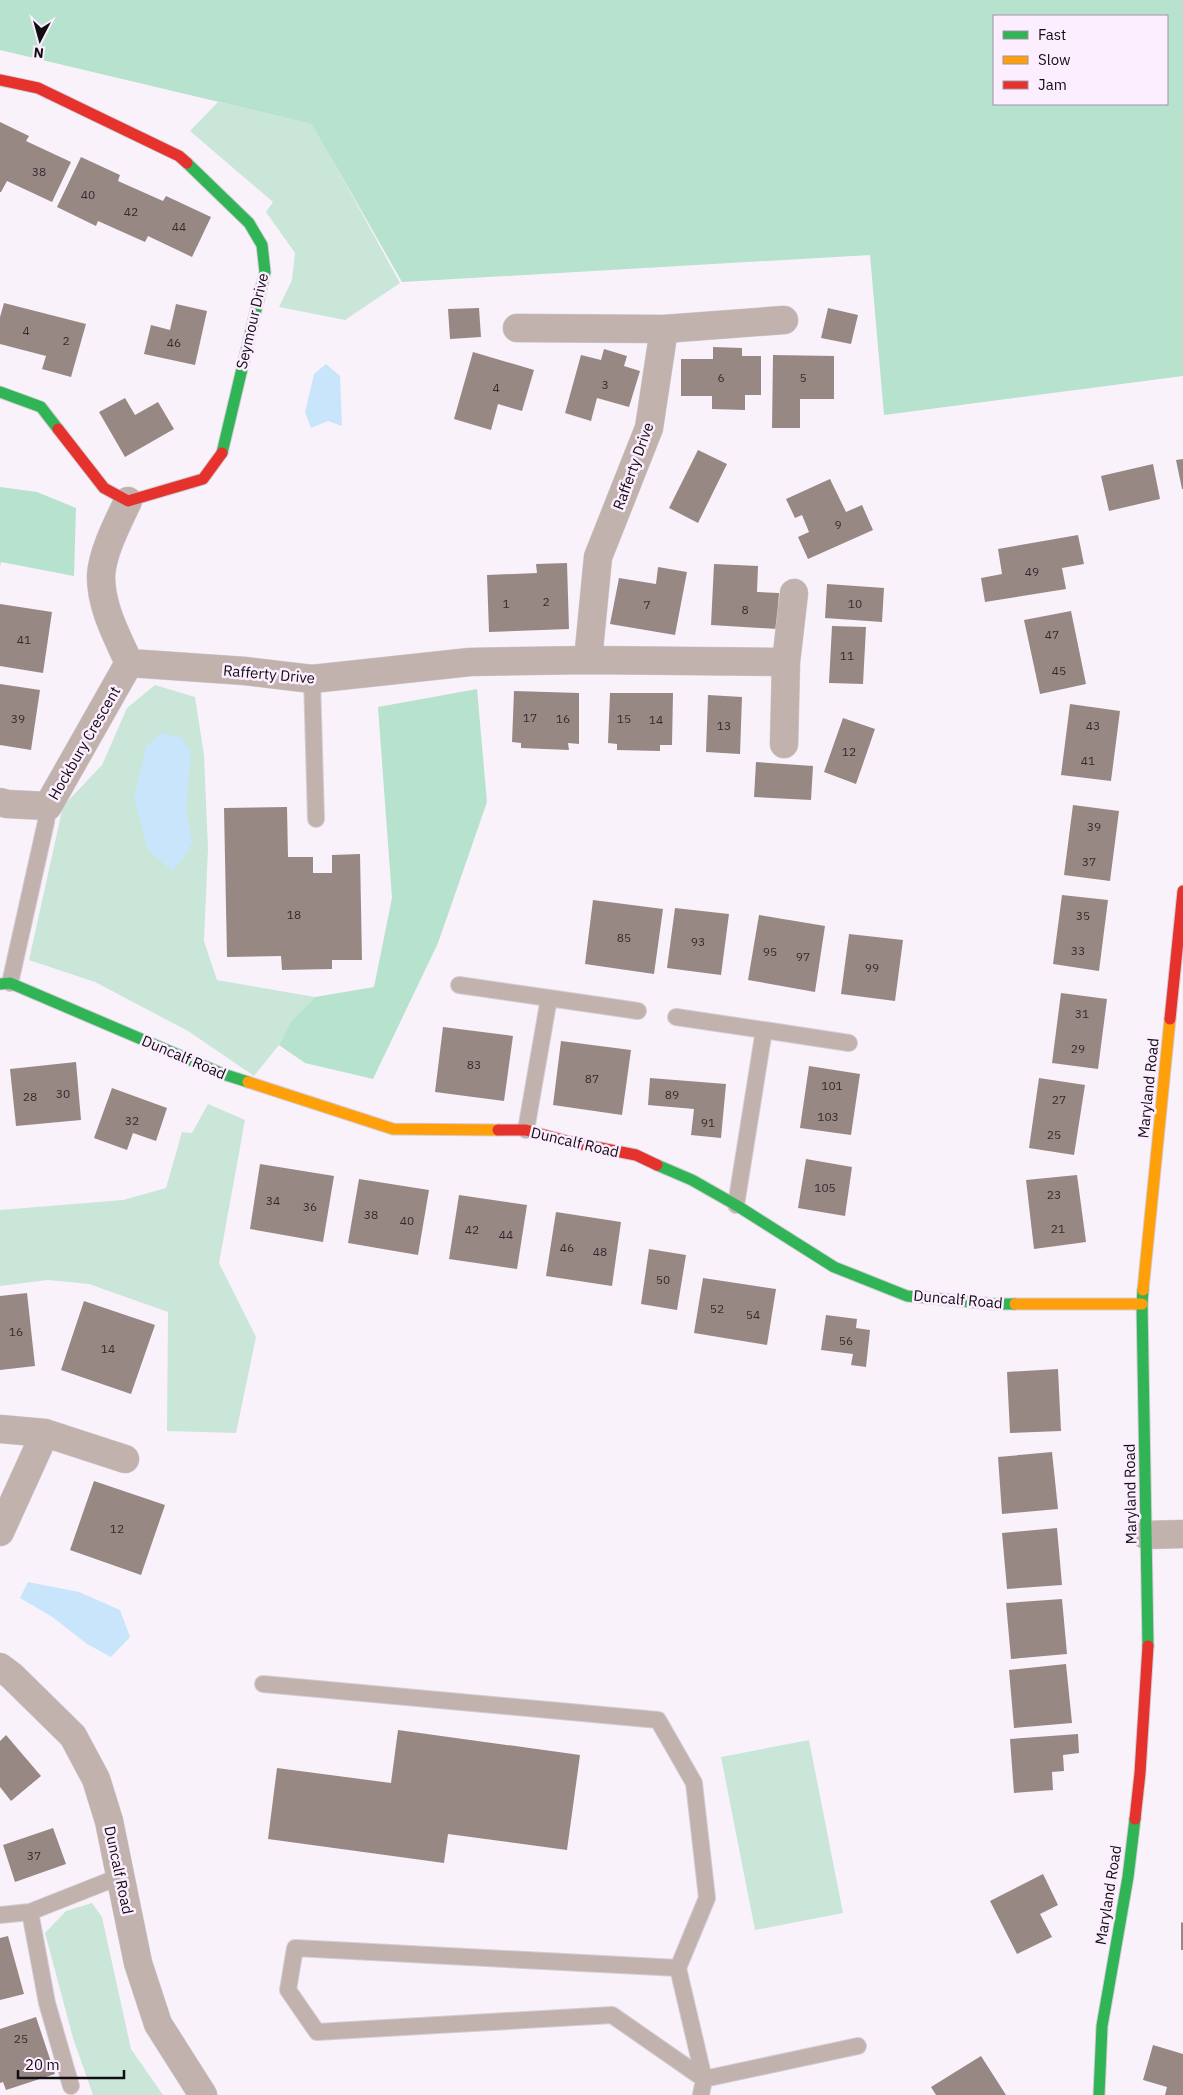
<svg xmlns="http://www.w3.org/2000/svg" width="1183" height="2095" font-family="'IBM Plex Sans',sans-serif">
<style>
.green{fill:#cae6d9}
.forest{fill:#b6e2ce;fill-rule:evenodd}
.water{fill:#c8e5fc}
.building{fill:#988884}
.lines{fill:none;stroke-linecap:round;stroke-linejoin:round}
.lane-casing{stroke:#d3ced5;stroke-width:18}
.street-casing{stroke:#d3ced5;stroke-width:29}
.fast-casing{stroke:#d3ced5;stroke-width:13}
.slow-casing{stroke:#d3ced5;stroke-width:13}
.jam-casing{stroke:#d3ced5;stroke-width:13}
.lane{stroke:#c2b2ae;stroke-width:16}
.street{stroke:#c2b2ae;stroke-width:28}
.fast{stroke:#30b455;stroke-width:11}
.slow{stroke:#ff9f0a;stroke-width:11}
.jam{stroke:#e5322d;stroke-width:11}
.labels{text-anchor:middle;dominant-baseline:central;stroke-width:5;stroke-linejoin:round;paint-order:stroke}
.number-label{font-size:12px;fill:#342b2f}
.street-label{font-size:15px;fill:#120c13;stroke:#fceeff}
</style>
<rect width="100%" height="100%" fill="#f9f2fb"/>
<path class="green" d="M 218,102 L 313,124 L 400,283 L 345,320 L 279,307 L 292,280 L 295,253 L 266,212 L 273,202 L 190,131 Z
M 155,685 L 195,697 L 204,755 L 208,849 L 204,941 L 217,980 L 315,997 L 291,1021 L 279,1045 L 254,1076 L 188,1031 L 95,982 L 29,960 L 63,806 L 102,765 L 127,708 Z
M 208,1104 L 245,1120 L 219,1263 L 256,1337 L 236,1433 L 167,1431 L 168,1312 L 89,1284 L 48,1280 L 0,1286 L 0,1210 L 123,1200 L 166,1188 L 182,1132 L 192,1133 Z
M 809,1740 L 843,1913 L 755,1930 L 721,1757 Z
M 92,1903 L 102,1917 L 131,2049 L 163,2095 L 93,2095 L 73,2038 L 45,1933 L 66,1911 Z"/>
<path class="forest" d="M 0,0 L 1183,0 L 1183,376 L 884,415 L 870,255 L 402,282 L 312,124 L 0,50 ZM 1167,16 L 1167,104 L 994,104 L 994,16 Z
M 0,487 L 37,492 L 76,508 L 74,576 L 1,562 L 0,567 Z
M 477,689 L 487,802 L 438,943 L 373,1079 L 305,1063 L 279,1045 L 291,1021 L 315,997 L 374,987 L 392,898 L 378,707 Z"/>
<path class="water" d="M 326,364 L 340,376 L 342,426 L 328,421 L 311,428 L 305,412 L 314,374 Z
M 161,733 L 182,738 L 191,752 L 186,809 L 192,842 L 183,859 L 172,871 L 148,850 L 134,798 L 146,747 Z
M 28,1582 L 79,1592 L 120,1610 L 130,1637 L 111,1657 L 87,1644 L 51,1616 L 20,1598 Z"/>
<path class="building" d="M 0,122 L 29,136 L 26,141 L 71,162 L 52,202 L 7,181 L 1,192 L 0,192 Z
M 81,157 L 120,175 L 118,181 L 163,201 L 166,196 L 211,217 L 192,257 L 148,236 L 145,242 L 98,221 L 96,226 L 57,207 Z
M 4,303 L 86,324 L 71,377 L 42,369 L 46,356 L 0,344 L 0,317 Z
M 176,304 L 207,311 L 195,365 L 144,354 L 151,325 L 170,330 Z
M 479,308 L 481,337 L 450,339 L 448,309 Z
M 828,308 L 858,315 L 851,344 L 821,338 Z
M 713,347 L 742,348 L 742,356 L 761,356 L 761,395 L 745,395 L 745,410 L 712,409 L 712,396 L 681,396 L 681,359 L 713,359 Z
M 604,349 L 627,356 L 624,366 L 640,371 L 629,407 L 597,398 L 591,421 L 565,413 L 581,355 L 601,360 Z
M 473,352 L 534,370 L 522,411 L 498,404 L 491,430 L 454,419 Z
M 773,355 L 834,356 L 834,399 L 800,399 L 800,428 L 772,428 Z
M 125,398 L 135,415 L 158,402 L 174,429 L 125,457 L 99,412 Z
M 698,450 L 727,464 L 698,523 L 669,508 Z
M 1183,459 L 1183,489 L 1182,489 L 1176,460 Z
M 1153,464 L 1160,499 L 1109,511 L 1101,476 Z
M 830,479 L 846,512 L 862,505 L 873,530 L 808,559 L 798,537 L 809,532 L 802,515 L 795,518 L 786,499 Z
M 1078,535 L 1084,564 L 1062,568 L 1066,589 L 985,602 L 981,578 L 1002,574 L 998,549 Z
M 567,563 L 569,629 L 489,632 L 487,575 L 537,573 L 536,564 Z
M 714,564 L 758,566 L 757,592 L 779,593 L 777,629 L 711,625 Z
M 658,567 L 687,572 L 675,635 L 610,624 L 619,578 L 656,584 Z
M 827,584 L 884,588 L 882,622 L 825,618 Z
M 0,604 L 52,612 L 43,673 L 0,666 Z
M 1071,611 L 1086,684 L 1040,694 L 1024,620 Z
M 832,626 L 866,627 L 863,684 L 829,683 Z
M 0,684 L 40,690 L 31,750 L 0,745 Z
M 514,691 L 579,693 L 579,744 L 568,743 L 569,750 L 521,748 L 521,743 L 512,742 Z
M 610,693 L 673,693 L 672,745 L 660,745 L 660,751 L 617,750 L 617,744 L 608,743 Z
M 708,695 L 742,697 L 740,754 L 706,752 Z
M 1070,704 L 1120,711 L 1111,781 L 1061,775 Z
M 843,718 L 875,729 L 856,784 L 824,772 Z
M 756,762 L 813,766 L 811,800 L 754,797 Z
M 1073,805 L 1119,811 L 1110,881 L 1064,875 Z
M 287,807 L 288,857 L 313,857 L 313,873 L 332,873 L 332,855 L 360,854 L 362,960 L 332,960 L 332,969 L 282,970 L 281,956 L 227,957 L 224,808 Z
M 1062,895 L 1108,900 L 1099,971 L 1053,964 Z
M 593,900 L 663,909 L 654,974 L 585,964 Z
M 675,908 L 729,914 L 721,975 L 667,968 Z
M 759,915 L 825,926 L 815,992 L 748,980 Z
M 849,934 L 903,940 L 895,1001 L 841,994 Z
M 1061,993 L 1107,999 L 1098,1069 L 1052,1063 Z
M 443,1027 L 513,1036 L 504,1101 L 435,1092 Z
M 561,1041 L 631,1050 L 622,1115 L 553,1105 Z
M 76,1062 L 81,1120 L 16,1126 L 10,1069 Z
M 809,1066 L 860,1074 L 851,1135 L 800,1128 Z
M 650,1078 L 726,1084 L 721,1138 L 691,1135 L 694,1109 L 648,1105 Z
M 1039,1078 L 1085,1085 L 1074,1155 L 1029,1148 Z
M 112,1088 L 167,1108 L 156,1141 L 133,1133 L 127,1150 L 94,1138 Z
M 806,1159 L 852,1167 L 845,1216 L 798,1208 Z
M 260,1164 L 334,1176 L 323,1242 L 250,1229 Z
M 1077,1175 L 1086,1242 L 1034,1249 L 1026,1180 Z
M 359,1179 L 429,1190 L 418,1255 L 348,1243 Z
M 459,1195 L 527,1205 L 517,1269 L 449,1259 Z
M 556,1212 L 621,1222 L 612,1286 L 546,1276 Z
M 649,1249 L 686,1255 L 677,1310 L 641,1304 Z
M 703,1278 L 776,1289 L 767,1345 L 694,1333 Z
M 27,1293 L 35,1366 L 0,1370 L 0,1296 Z
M 84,1301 L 155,1325 L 131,1394 L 61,1370 Z
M 826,1315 L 857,1319 L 856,1328 L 870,1330 L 866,1367 L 851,1365 L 853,1354 L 821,1350 Z
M 1058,1369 L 1061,1431 L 1010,1433 L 1007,1372 Z
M 1052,1452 L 1058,1509 L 1002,1514 L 998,1457 Z
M 94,1481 L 165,1505 L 141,1575 L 70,1550 Z
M 1057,1528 L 1062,1585 L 1007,1589 L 1002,1533 Z
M 1062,1599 L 1067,1654 L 1011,1659 L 1006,1603 Z
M 1066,1664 L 1072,1723 L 1014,1728 L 1009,1670 Z
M 398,1730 L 580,1755 L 567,1850 L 448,1834 L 444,1863 L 268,1839 L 277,1768 L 391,1783 Z
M 1078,1734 L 1079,1753 L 1063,1755 L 1064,1771 L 1052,1772 L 1053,1790 L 1014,1793 L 1010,1739 Z
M 6,1735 L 41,1776 L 11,1801 L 0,1787 L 0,1741 Z
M 53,1828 L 66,1864 L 15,1882 L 3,1845 Z
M 1043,1874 L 1058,1905 L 1040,1914 L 1052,1937 L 1017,1954 L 990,1901 Z
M 1181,1922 L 1183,1923 L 1183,1950 L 1181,1950 Z
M 8,1936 L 24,1994 L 0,2000 L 0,1938 Z
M 36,2017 L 55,2074 L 6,2090 L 3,2082 L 0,2083 L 0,2029 Z
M 1153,2045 L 1183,2054 L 1183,2095 L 1165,2095 L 1167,2087 L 1143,2080 Z
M 981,2056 L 1006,2095 L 936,2095 L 931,2087 Z"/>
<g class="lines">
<g class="lane-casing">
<path id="lane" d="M 312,679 L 316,819
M 10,983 L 46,822 L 48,806
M 459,985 L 549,998
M 676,1017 L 764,1030 L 736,1205
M 764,1030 L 849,1043
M 526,1130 L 549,998 L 638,1011
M 263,1684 L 658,1720 L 694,1783 L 707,1898 L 678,1968
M 30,1912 L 47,2003 L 71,2086
M 0,1915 L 30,1912 L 121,1876
M 701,2095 L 704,2079 L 678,1968 L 295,1948 L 288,1990 L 317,2032 L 612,2015 L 704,2079 L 858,2046"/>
</g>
<g class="street-casing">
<path id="street" d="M 517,328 L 664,329
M 128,501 C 118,522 102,553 101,576 C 101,608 117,636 129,663
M 588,660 L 598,557 L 649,428 L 664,329 L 784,320
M 129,663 L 245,671 L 312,679 L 470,662 L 588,660 L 786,662 L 794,593
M 784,744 L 786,662
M 0,802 L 7,804 L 48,806 L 129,663
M 0,1429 L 45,1433
M 0,1532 L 45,1433 L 125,1459
M 1146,1535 L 1183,1534
M 0,1667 L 12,1676 L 73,1736 L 96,1779 L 109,1821 L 138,1963 L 158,2024 L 203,2095"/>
</g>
<g class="fast-casing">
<path id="fast" d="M 187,163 L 249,223 L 262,245 L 265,272 L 222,453
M 0,392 L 41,407 L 58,429
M 0,984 L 10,983 L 223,1074 L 248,1082
M 657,1165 L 692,1180 L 736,1205 L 834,1267 L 907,1296 L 994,1304 L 1015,1304
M 1143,1290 L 1142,1304 L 1148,1646
M 1099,2095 L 1102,2026 L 1128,1877 L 1135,1819"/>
</g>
<g class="slow-casing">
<path id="slow" d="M 248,1082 L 393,1129 L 498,1130
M 1143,1290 L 1170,1019
M 1015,1304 L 1142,1304"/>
</g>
<g class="jam-casing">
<path id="jam" d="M 0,80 L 38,88 L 179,156 L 187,163
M 58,429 L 104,488 L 128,501 L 203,479 L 222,453
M 1170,1019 L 1183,891
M 498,1130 L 526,1130 L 570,1142 L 636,1155 L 657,1165
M 1135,1819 L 1140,1773 L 1148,1646"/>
</g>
<use href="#lane" class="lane"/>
<use href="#street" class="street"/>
<use href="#fast" class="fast"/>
<use href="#slow" class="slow"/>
<use href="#jam" class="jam"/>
</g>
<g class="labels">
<g class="number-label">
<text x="39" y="171">38</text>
<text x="88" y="194">40</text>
<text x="131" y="211">42</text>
<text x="179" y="226">44</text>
<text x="26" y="330">4</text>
<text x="66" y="340">2</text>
<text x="174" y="342">46</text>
<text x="721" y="377">6</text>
<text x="803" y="377">5</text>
<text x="605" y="384">3</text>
<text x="496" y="387">4</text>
<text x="838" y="524">9</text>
<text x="1032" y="571">49</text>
<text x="546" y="601">2</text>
<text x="506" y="603">1</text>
<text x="855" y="603">10</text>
<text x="647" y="604">7</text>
<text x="745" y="609">8</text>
<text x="1052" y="634">47</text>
<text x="24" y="639">41</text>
<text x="847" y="655">11</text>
<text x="1059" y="670">45</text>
<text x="530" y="717">17</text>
<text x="18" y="718">39</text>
<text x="563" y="718">16</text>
<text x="624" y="718">15</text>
<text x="656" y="719">14</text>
<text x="724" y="725">13</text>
<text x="1093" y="725">43</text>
<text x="849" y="751">12</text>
<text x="1088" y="760">41</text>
<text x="1094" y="826">39</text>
<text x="1089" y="861">37</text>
<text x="294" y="914">18</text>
<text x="1083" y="915">35</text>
<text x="624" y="937">85</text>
<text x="698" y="941">93</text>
<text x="1078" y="950">33</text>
<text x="770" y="951">95</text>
<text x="803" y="956">97</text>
<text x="872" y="967">99</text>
<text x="1082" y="1013">31</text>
<text x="1078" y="1048">29</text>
<text x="474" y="1064">83</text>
<text x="592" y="1078">87</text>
<text x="832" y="1085">101</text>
<text x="63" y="1093">30</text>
<text x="672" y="1094">89</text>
<text x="30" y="1096">28</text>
<text x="1059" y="1099">27</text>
<text x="828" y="1116">103</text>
<text x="132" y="1120">32</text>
<text x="708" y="1122">91</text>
<text x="1054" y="1134">25</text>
<text x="825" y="1187">105</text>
<text x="1054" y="1194">23</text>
<text x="273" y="1200">34</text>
<text x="310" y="1206">36</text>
<text x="371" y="1214">38</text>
<text x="407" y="1220">40</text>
<text x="1058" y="1228">21</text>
<text x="472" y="1229">42</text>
<text x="506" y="1234">44</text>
<text x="567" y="1247">46</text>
<text x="600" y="1251">48</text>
<text x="663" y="1279">50</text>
<text x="717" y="1308">52</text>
<text x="753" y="1314">54</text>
<text x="16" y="1331">16</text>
<text x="846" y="1340">56</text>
<text x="108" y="1348">14</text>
<text x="117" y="1528">12</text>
<text x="34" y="1855">37</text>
<text x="21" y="2038">25</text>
</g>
<g class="street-label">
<text transform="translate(252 321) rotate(-77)">Seymour Drive</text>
<text transform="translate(633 466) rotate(-70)">Rafferty Drive</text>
<text transform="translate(269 674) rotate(5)">Rafferty Drive</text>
<text transform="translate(84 743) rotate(-60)">Hockbury Crescent</text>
<text transform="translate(184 1057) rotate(23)">Duncalf Road</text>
<text transform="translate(1148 1088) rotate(-84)">Maryland Road</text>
<text transform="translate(575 1142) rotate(13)">Duncalf Road</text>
<text transform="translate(958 1299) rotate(5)">Duncalf Road</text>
<text transform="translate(1130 1494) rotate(-91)">Maryland Road</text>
<text transform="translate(119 1870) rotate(78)">Duncalf Road</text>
<text transform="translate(1108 1895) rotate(-81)">Maryland Road</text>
</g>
</g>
<rect x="993" y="15" width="175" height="90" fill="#fceeff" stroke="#9e94a1"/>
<rect x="1003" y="31" width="25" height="8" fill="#30b455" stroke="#9e94a1"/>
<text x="1038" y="40" font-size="15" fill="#120c13">Fast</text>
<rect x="1003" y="56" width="25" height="8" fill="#ff9f0a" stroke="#9e94a1"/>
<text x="1038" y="65" font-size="15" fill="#120c13">Slow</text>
<rect x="1003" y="81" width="25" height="8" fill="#e5322d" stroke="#9e94a1"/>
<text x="1038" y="90" font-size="15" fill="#120c13">Jam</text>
<g transform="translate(40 40) rotate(186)" stroke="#fceeff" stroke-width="4" paint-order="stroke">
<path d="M0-4L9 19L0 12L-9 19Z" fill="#120c13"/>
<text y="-8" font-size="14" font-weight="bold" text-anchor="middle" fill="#120c13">N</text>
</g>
<path d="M18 2070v8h106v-8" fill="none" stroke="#120c13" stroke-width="2.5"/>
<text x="25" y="2070" font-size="15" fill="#120c13" stroke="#fceeff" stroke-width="4" paint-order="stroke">20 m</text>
</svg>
